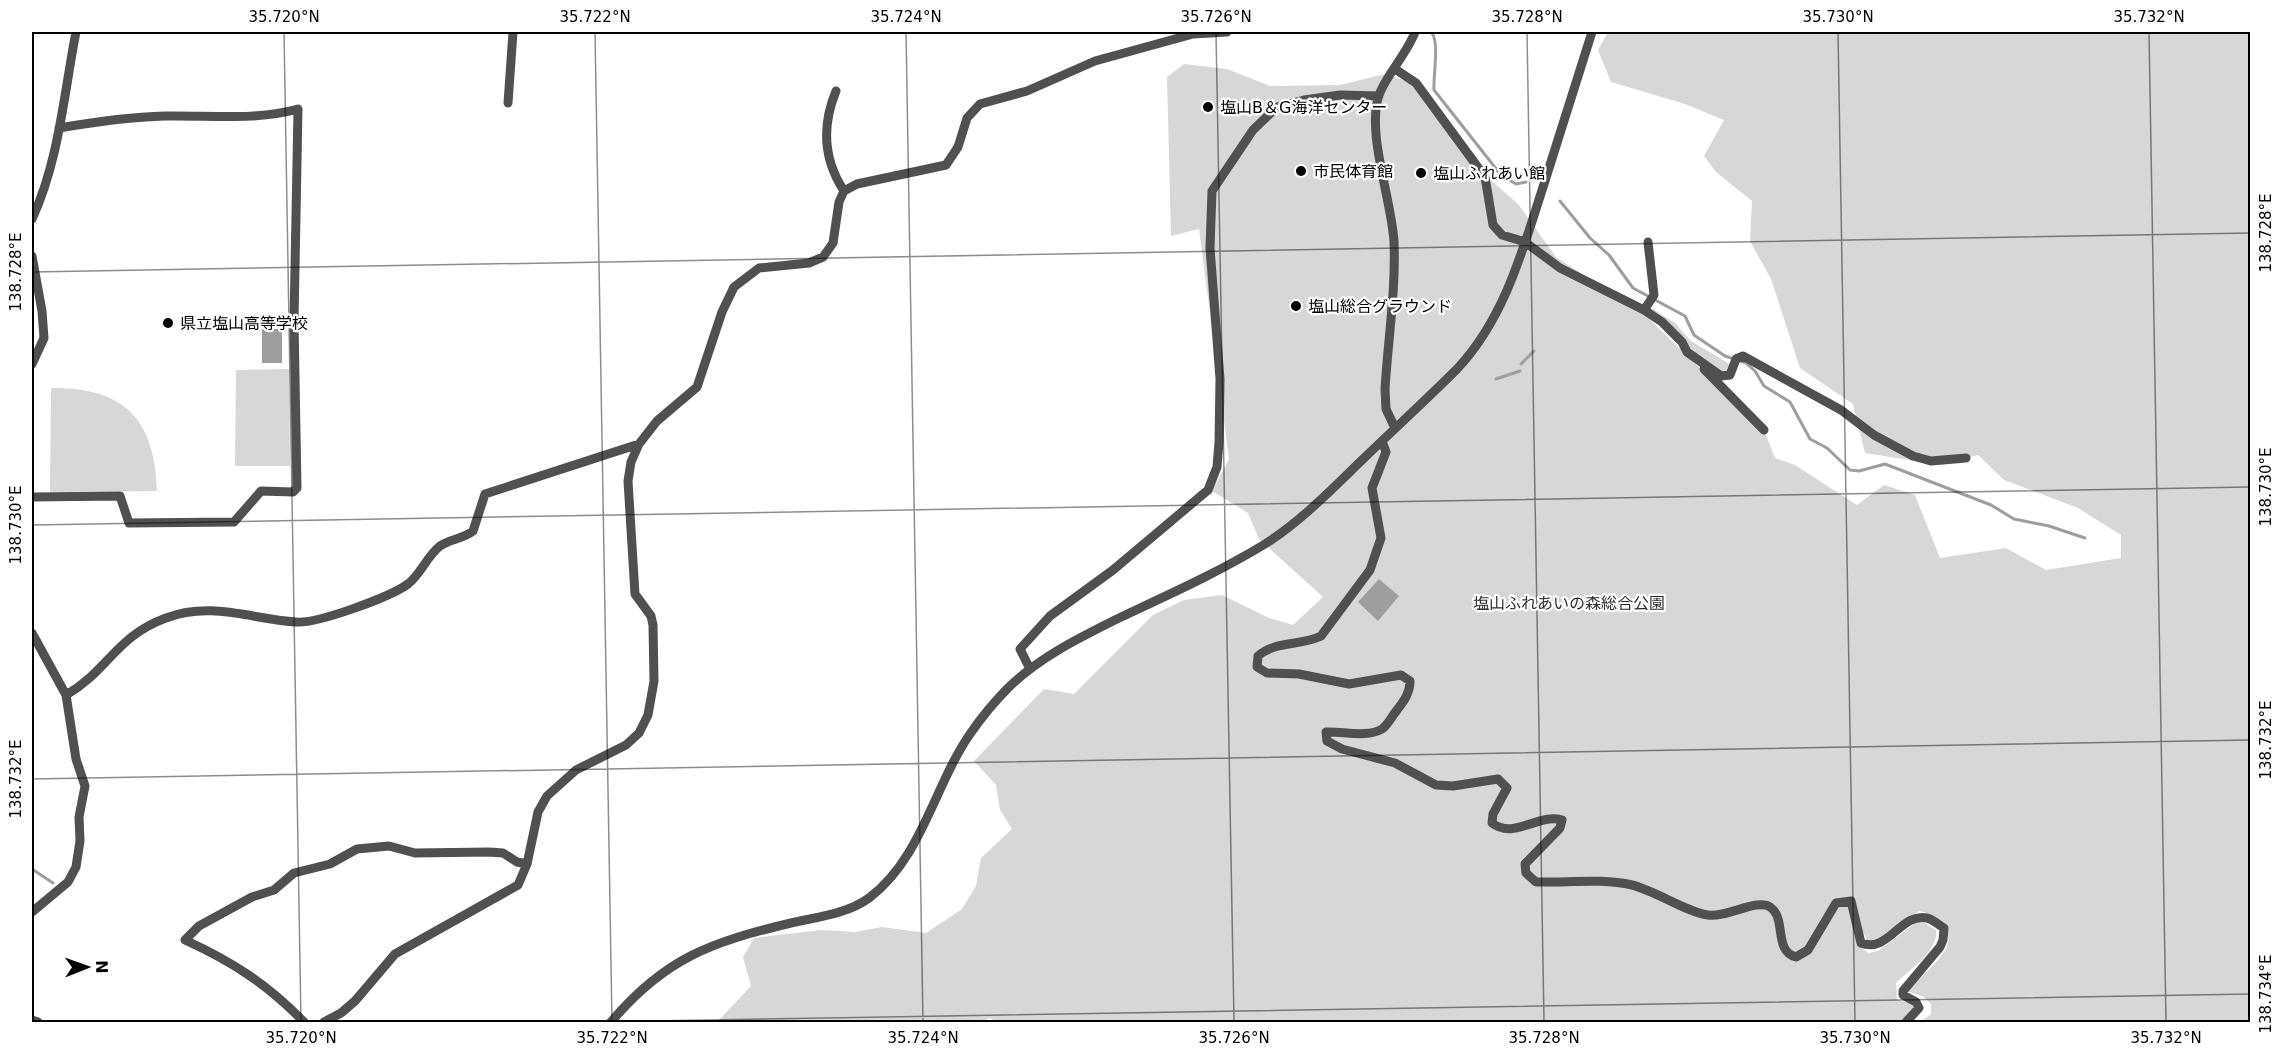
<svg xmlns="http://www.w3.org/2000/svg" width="2282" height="1054" font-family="'DejaVu Sans','Noto Sans JP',sans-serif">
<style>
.green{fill:#d7d7d7}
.water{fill:#9e9e9e}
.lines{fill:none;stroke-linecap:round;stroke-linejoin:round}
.stream{stroke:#9e9e9e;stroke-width:3}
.minor{stroke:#505050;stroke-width:9}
.ticks{fill:none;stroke:#000;stroke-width:1.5;stroke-opacity:0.45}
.poi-dot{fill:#000;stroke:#fff;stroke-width:2}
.labels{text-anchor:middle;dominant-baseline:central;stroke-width:4.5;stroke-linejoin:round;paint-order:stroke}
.poi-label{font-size:16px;fill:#000;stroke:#fff;text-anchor:start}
.park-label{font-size:16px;fill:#2e2e2e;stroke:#fff}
.neatline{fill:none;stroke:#000;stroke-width:2}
.ticks-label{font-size:15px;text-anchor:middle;fill:#000}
</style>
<rect width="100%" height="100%" fill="#fff"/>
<path class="green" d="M 1608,32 L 2250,32 L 2250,1022 L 1920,1022 L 1931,1014 L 1931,1004 L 1924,997 L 1907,991 C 1918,979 1932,968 1941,956 C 1959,935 1941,915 1919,911 L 1881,938 L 1868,942 L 1864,934 L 1861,943 L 1857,944 L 1868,953 L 1878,951 L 1917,922 L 1923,922 L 1936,930 C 1939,951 1910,969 1896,983 L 1897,1000 L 1914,1004 L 1913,1014 L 1899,1022 L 999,1022 L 989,1018 L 982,1022 L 717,1022 L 751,986 L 743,957 L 754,938 L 821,930 L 855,932 L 882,927 L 926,933 L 962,909 L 976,886 L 981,858 L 1012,829 L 1000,810 L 996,785 L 974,761 L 1044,689 L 1074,694 L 1153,615 L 1184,600 L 1222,595 L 1269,618 L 1293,625 L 1323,597 L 1259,539 L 1248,513 L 1212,491 L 1229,459 L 1199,229 L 1171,236 L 1167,77 L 1184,64 L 1227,69 L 1270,86 L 1340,85 L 1385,74 L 1415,84 L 1487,177 L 1518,204 L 1556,257 L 1646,316 L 1764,430 L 1775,458 L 1795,465 L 1857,505 L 1884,485 L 1915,495 L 1940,558 L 2006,548 L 2046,570 L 2121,558 L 2121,535 L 2078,508 L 2004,480 L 1978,455 L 1941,465 L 1865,453 L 1853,404 L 1800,368 L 1771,279 L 1750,241 L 1752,201 L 1716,172 L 1704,156 L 1724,120 L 1685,104 L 1611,82 L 1598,50 Z
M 1648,306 L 1675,323 L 1691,341 L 1733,366 L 1721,376 L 1643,311 Z
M 289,369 L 290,466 L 235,466 L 236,370 Z
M 51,388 C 124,387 155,419 157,491 L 50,492 Z"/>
<path class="water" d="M 262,329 L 282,329 L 282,363 L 262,363 Z
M 1379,579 L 1399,596 L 1378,621 L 1358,602 Z"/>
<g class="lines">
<path class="stream" d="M 1431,32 C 1440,40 1433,76 1434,90 L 1501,175 L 1516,184 L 1526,182
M 1560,201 L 1590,238 L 1609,255 L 1633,288 L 1685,316 L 1694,335 L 1725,356 L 1746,363 L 1755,371 L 1764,386 L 1790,402 L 1810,439 L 1827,448 L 1850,470 L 1859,471 L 1885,464 L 1991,505 L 2014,519 L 2049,526 L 2085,538
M 1521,364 L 1534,351
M 1496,379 L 1520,371
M 32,869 L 53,883"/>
<path class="minor" d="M 1395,69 L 1416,83 L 1485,177 L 1493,225 L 1502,235 L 1525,242 L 1560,268 L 1644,310 L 1662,322 L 1682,342 L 1687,352 L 1721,376 L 1730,375 L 1736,359 L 1743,356 L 1841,410 L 1874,435 L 1913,456 L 1931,461 L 1966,458
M 836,91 C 822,125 823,159 844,191
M 508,103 L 513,32
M 32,219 C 59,161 64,93 76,32
M 32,256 L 42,311 L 44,338 L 32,364
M 1644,310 L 1654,295 L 1648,242
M 1704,369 L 1764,430
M 1395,428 L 1386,409 L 1385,389 C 1388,340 1396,290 1394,242 C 1392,201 1366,133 1379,95 C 1386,75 1407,54 1415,32
M 1382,441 L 1386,452 L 1372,488 L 1381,538 L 1370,570 L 1321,636 C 1301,646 1274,641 1258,656 L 1257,667 L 1267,673 L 1299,674 L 1349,684 L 1401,675 L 1410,681 C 1410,693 1404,701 1397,710 C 1392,716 1388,725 1382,729 C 1367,738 1343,731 1326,732 L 1327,741 L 1342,749 L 1395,763 L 1436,785 L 1453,786 L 1498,779 L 1507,788 L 1493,814 L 1492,823 C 1514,840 1538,813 1562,820 L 1560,828 L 1525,864 L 1526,873 L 1536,882 C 1566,883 1602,878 1632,885 C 1656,891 1686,912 1708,915 C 1726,918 1758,898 1770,907 C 1787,918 1773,951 1796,957 L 1808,950 L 1836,903 L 1851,901 L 1861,943 C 1888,954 1901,912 1927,918 C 1932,919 1939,925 1944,928 L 1943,940 L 1940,947 L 1903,991 L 1903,995 L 1916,1002 L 1919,1008 L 1906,1022
M 32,497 L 120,496 L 129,523 L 234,522 L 261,491 L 293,492 L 297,488 L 294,321 L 298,109 C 255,121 209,115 165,116 C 129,117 94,122 59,128
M 32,633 L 66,695 L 76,759 L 85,786 L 79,817 L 80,841 L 76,867 L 68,882 L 32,912
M 1030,669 L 1020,649 L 1050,616 L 1113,570 L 1208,490 L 1217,467 L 1219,442 L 1220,379 L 1210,248 L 1212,191 L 1253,130 L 1277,107 L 1304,100 L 1340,95 L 1379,96
M 66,695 C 108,671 116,636 166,618 C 211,601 251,619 296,622 C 317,624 390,597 408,584 C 421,574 427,556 440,546 C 450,539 463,539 473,531 L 485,494 L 639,444
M 32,1020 L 38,1022
M 304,1022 C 267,984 233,962 185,940 L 199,926 L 252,897 L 274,890 L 294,873 L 330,864 L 357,849 L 389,846 L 415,853 L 489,852 L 503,853 L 517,862 L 527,864
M 324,1022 L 341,1013 L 355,1001 L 395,954 L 518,885 L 527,864 L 538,812 L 547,796 L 576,770 L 626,745 L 639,733 L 648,715 L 654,681 L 653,625 L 651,616 L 635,594 L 628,481 L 631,462 L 639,444 L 657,421 L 697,387 L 722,312 L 734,287 L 759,268 L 809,263 L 823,257 L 833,243 L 839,202 L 844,191 L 857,184 L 946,165 L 958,147 L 967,118 L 980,104 L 1027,91 L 1095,61 L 1193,34 L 1227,32
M 611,1022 C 665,958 711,942 791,923 C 817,917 847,914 869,898 C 922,858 934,786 970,734 C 981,718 995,701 1009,687 C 1041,656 1081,637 1121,617 C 1170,594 1219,572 1265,544 C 1300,522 1331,490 1361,461 C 1393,430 1426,400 1457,369 C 1505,318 1523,249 1544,184 C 1560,133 1576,82 1592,32"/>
</g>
<path class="ticks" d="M 284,32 L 301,1022M 595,32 L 612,1022M 906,32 L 923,1022M 1216,32 L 1234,1022M 1527,32 L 1544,1022M 1838,32 L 1855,1022M 2149,32 L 2166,1022M 32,272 L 2250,233M 32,525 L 2250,487M 32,779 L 2250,740M 590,1022 L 2250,994"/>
<g class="poi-dot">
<circle cx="1208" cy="107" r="6"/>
<circle cx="1301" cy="171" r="6"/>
<circle cx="1421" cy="173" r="6"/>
<circle cx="1296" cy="306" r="6"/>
<circle cx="168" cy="323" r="6"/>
</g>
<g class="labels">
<g class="poi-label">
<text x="1220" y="107">塩山B＆G海洋センター</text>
<text x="1313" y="171">市民体育館</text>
<text x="1433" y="173">塩山ふれあい館</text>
<text x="1308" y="306">塩山総合グラウンド</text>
<text x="180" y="323">県立塩山高等学校</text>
</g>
<g class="park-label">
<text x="1569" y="603">塩山ふれあいの森総合公園</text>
</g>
</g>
<rect width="2282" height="1054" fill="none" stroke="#ffffff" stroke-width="66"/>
<g transform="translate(87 967) rotate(89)" stroke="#ffffff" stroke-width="4.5" paint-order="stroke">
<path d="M0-4.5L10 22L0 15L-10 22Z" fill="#000000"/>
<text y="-9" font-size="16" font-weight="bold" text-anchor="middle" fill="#000000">N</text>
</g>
<rect x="33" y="33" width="2216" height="988" class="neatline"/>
<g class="ticks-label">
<text x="284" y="22">35.720°N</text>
<text x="595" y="22">35.722°N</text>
<text x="906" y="22">35.724°N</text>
<text x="1216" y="22">35.726°N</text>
<text x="1527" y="22">35.728°N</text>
<text x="1838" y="22">35.730°N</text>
<text x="2149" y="22">35.732°N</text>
<text transform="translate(2266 233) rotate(-90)" y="5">138.728°E</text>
<text transform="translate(16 272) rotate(-90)" y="5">138.728°E</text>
<text transform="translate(2266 487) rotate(-90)" y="5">138.730°E</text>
<text transform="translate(16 525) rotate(-90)" y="5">138.730°E</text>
<text transform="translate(2266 740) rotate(-90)" y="5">138.732°E</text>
<text transform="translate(16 779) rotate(-90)" y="5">138.732°E</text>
<text transform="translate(2266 994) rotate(-90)" y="5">138.734°E</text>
<text x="301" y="1043">35.720°N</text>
<text x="612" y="1043">35.722°N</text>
<text x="923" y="1043">35.724°N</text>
<text x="1234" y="1043">35.726°N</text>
<text x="1544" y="1043">35.728°N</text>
<text x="1855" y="1043">35.730°N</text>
<text x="2166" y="1043">35.732°N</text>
</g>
</svg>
